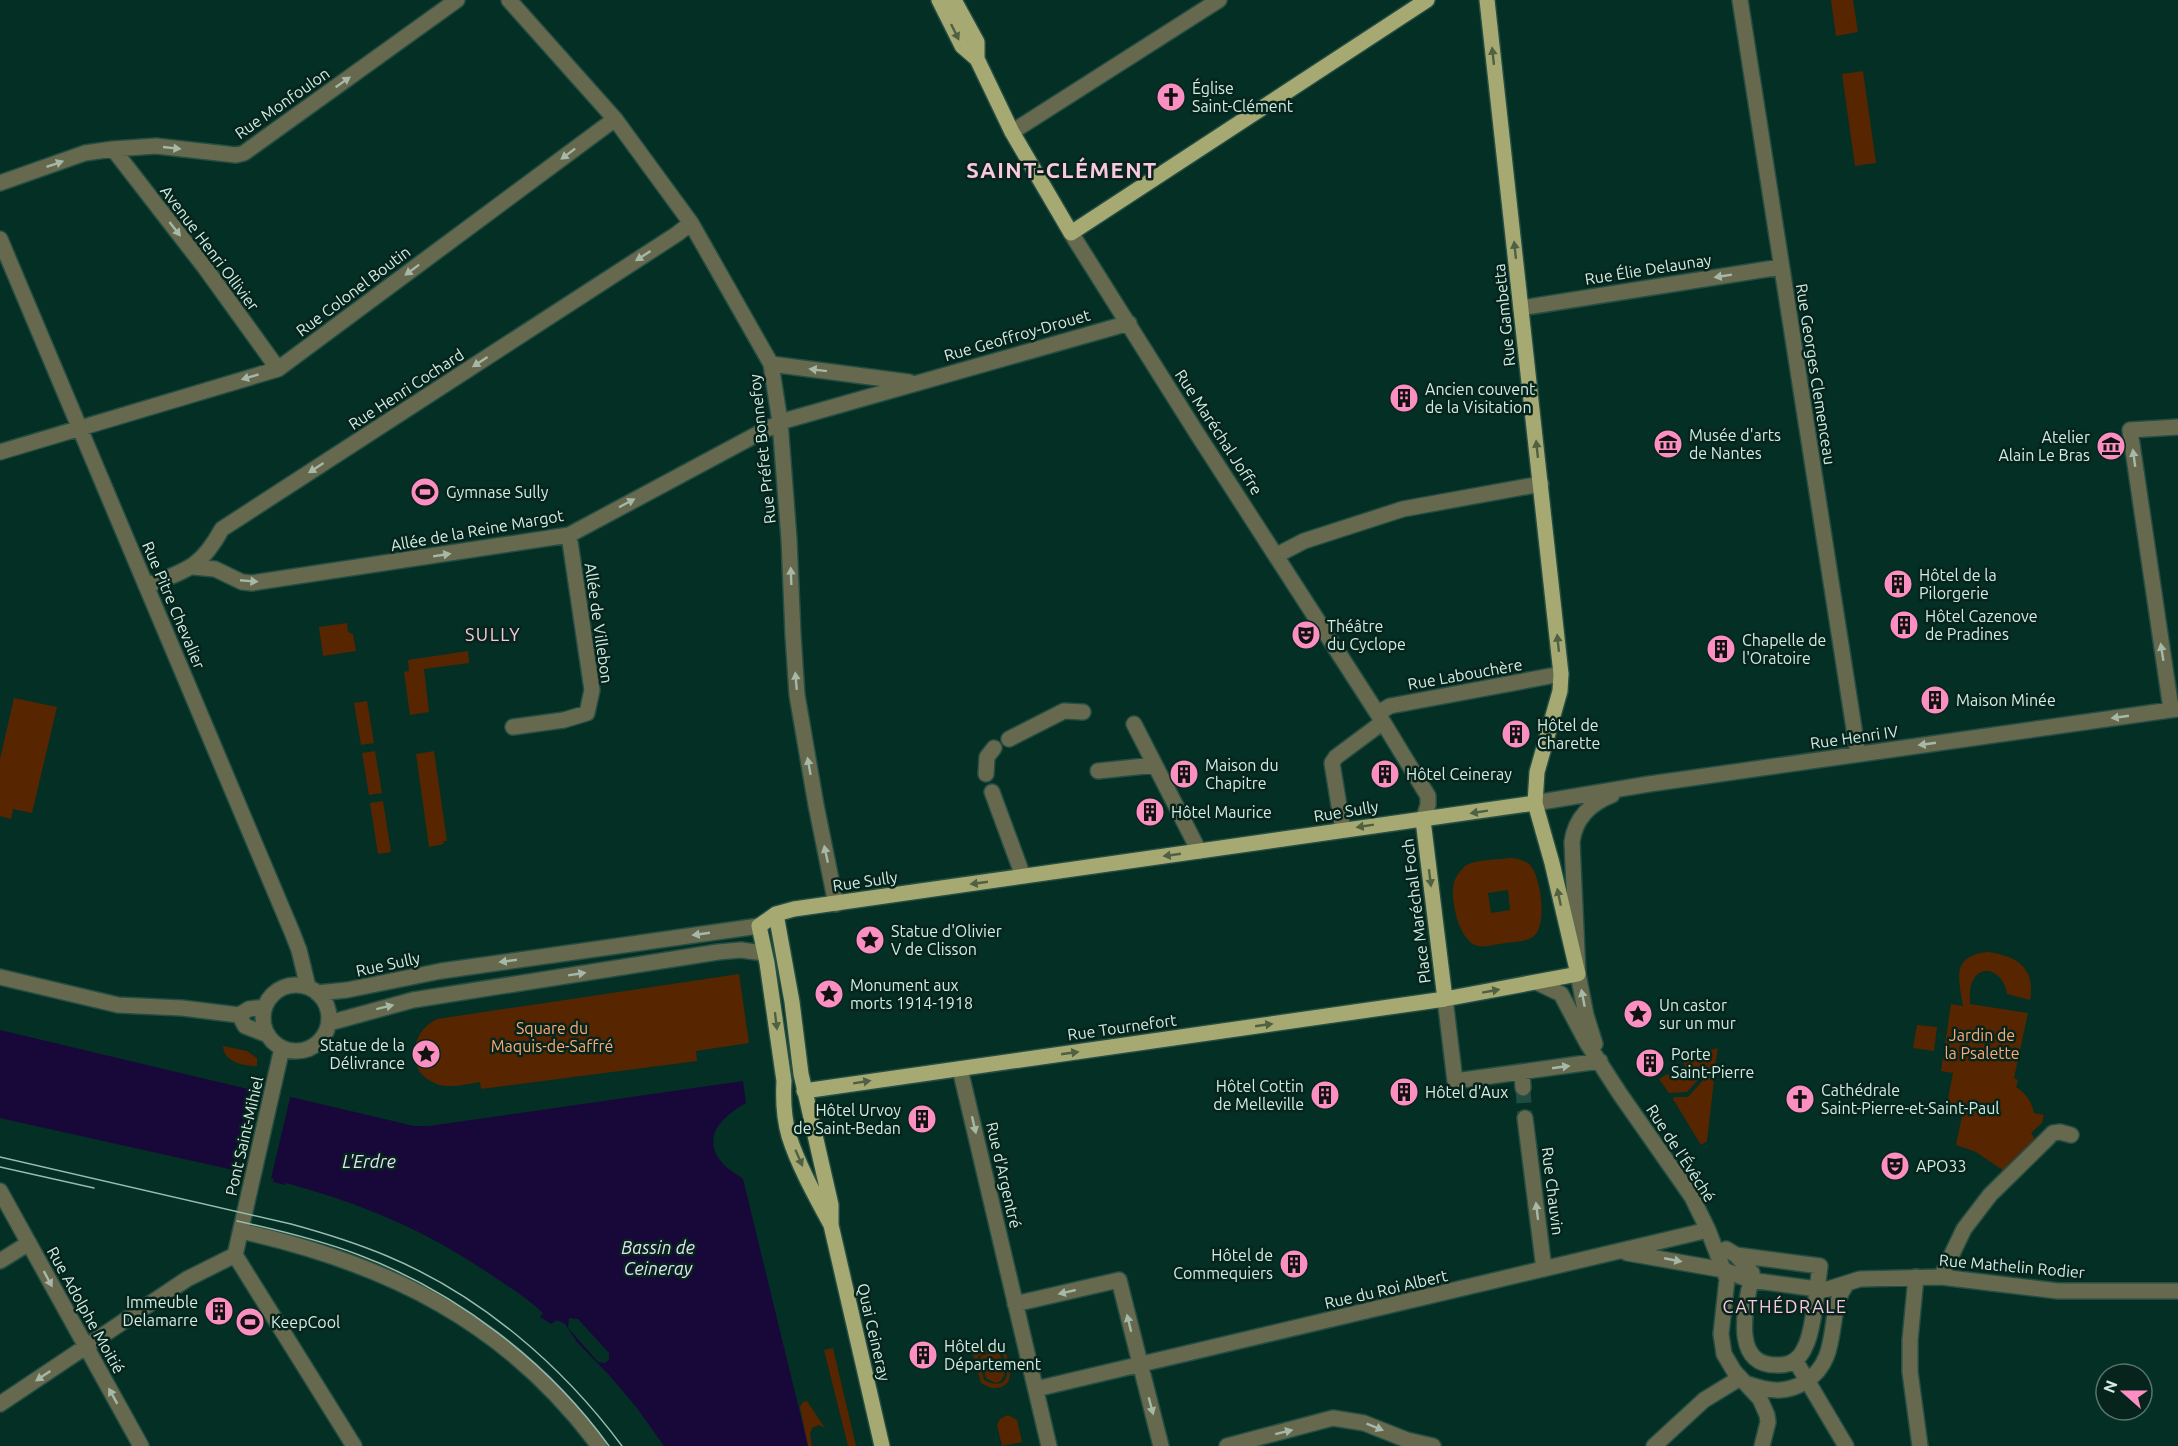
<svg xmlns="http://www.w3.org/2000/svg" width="2178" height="1446" font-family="Ubuntu,sans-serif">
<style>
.green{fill:#572600;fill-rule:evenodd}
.water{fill:#180739;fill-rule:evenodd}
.pier{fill:#032f24}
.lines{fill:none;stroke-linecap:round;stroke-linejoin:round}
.minor-tunnel{stroke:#224c41;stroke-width:15;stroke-dasharray:15 8;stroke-linecap:butt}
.minor-casing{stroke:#244d43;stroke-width:18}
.major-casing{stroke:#244d43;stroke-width:18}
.minor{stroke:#66694e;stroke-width:15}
.major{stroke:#a6aa72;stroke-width:15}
.tram{stroke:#99baaf;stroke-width:1.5}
.oneway{fill:#4f6043}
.oneway2{fill:#a6b8a7}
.labels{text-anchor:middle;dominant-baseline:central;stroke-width:5;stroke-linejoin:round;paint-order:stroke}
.poi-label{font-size:16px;fill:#d1ede3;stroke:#07241c;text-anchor:start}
.street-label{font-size:16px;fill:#d1ede3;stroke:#07241c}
.park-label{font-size:16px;fill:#fda976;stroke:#07241c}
.neighbourhood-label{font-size:18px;letter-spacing:1.5px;fill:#f9c9dd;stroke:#07241c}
.water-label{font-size:18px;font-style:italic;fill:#e4e1f3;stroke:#07241c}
.district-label{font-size:22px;font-weight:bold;letter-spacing:1.5px;fill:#f9c9dd;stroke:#07241c}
</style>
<rect width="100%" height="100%" fill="#032f24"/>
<path class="green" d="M 1831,0 L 1853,0 L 1858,32 L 1836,36 Z
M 1863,71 L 1876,163 L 1855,166 L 1842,74 Z
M 347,623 L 348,632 L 353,634 L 356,651 L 323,656 L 319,627 Z
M 468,651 L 469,663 L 424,669 L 429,712 L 410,715 L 404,672 L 409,671 L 408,660 Z
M 14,698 L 57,707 L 32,813 L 13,809 L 11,819 L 0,816 L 0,759 Z
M 367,701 L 374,743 L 361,745 L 354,703 Z
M 375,751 L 382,793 L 369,795 L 362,753 Z
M 434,751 L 447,841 L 443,841 L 444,844 L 429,847 L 416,754 Z
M 383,801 L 391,852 L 378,854 L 370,803 Z
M 1509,858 C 1517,858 1524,860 1530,865 C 1541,877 1547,922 1535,935 C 1528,942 1514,942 1505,943 C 1496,944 1486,948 1478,946 C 1458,941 1450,899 1454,882 C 1456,876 1460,871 1464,867 C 1474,859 1496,860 1509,858 ZM 1508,890 L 1510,910 L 1491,913 L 1488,893 Z
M 1988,952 C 2017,956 2036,968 2030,1000 L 2007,994 C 2005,976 1985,960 1973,980 C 1969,987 1970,996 1970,1004 L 2028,1013 L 2014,1078 L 2018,1080 L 2016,1087 C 2027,1094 2031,1101 2034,1113 L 2044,1115 L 2042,1123 L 2031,1133 L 2035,1139 L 2004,1171 L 1976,1152 L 1956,1145 L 1962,1116 L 1951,1115 L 1954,1112 L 1953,1105 L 1947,1104 L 1953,1073 L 1941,1071 L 1951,1004 L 1963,1006 C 1959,979 1950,956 1988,952 Z
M 739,974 L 749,1043 L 696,1051 L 697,1061 L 481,1089 L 480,1082 C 466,1084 450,1089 437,1084 C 405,1073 408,1033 437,1019 Z
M 1917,1025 L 1937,1027 L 1934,1051 L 1913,1048 Z
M 223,1046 L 247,1051 L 257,1058 L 257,1066 C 243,1066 224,1062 223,1046 Z
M 1718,1048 L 1715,1066 L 1705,1072 L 1687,1092 L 1669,1093 L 1659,1079 L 1667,1074 L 1676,1079 L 1682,1078 L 1685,1066 L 1682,1059 Z
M 1711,1074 L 1714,1080 L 1707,1141 L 1701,1145 L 1673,1099 L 1674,1097 L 1688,1097 L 1707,1076 Z
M 1000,1345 L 1004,1347 C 1009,1363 1019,1390 991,1388 L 981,1383 L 973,1355 L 976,1351 L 987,1348 L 988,1352 L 978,1356 L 984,1380 C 992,1385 1006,1387 1007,1373 C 1008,1366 1003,1356 1001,1349 L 990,1351 L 989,1348 Z
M 833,1348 L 856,1446 L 848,1446 L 824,1350 Z
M 999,1351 L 1005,1373 L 1001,1381 L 995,1383 L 986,1378 L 980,1356 Z
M 807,1401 L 825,1428 L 819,1425 L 812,1428 L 810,1434 L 812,1446 L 808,1446 L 800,1407 L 803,1402 Z
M 1008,1415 L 1017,1420 L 1022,1442 L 1002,1446 L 997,1425 L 1000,1419 Z"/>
<path class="water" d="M 0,1030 L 256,1091 L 291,1097 L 414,1126 L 429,1126 L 743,1081 L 746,1103 C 722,1117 699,1137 724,1165 C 730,1171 737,1174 743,1179 L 808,1446 L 664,1446 L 637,1408 L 609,1375 L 577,1342 L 565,1324 L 557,1320 L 551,1324 L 540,1317 L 543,1313 C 526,1297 506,1285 487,1272 C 421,1228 362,1204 286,1183 L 285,1185 L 273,1182 L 274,1179 L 0,1118 ZM 569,1318 L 578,1319 L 609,1353 L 609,1360 L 605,1363 L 598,1362 L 568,1328 Z"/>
<path class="pier" d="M 257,1088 L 291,1094 L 270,1183 L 236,1175 Z"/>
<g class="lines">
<path class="minor-tunnel" d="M 1523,1088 L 1525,1118"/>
<g class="minor-casing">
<path id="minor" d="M 509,0 L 615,119 L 691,223 L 771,364 L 780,422 L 789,539 L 793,635 L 797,695 L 816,805 L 836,904
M 1740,0 L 1858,754
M 1012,132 L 1219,0
M 113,149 L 206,269 L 278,369
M 0,183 L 85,153 L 113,149 L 156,146 L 236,155 L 244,153 L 457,0
M 1071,233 L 1198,435 L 1383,722 L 1428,796 L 1428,805 L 1423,820
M 0,239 L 292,932 L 299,950 L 308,987
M 1521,308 L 1781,267
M 771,364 L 909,382
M 0,452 L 278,369 L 615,119
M 1277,555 L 1304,541 L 1403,509 L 1541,484
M 193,567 L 215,569 L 242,582 L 252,583 L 569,535 L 780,422 L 1129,323
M 146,586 C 186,570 200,569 222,529 L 677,234 L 691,223
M 2171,709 L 2130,430 L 2178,427
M 1378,713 L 1390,706 L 1561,674
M 1134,724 L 1199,851
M 513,727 L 564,720 L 587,713 L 592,690 L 569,535
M 1009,739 L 1064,711 L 1083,712
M 1098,771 L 1155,765
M 986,774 L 987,757 L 994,748
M 992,792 L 1023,876
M 1535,803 L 1649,784 L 2178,709
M 1343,830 L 1332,763 L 1336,757 L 1383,722
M 0,977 L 118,1005 L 182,1008 L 239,1015 L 249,1009 L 265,1007
M 1538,983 L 1561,994 L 1587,1043 L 1620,1094 L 1692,1197 L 1708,1230 L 1727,1279 L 1721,1334 L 1724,1354 L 1734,1371 L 1760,1399 L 1767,1415 L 1768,1422 L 1762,1446
M263 1018a33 33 0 1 1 66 0a33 33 0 1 1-66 0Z
M 317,993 L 347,990 L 441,971 L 759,926
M 1445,999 L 1455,1081 L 1600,1061
M 239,1015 L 245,1026 L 268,1035
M 329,1023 L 413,1000 L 718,952 L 741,950 L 764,953
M 1595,1044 L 1586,1015 L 1578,974 L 1572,842 C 1575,818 1591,803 1612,795
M 960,1069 L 1049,1446
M 1522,1072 L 1523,1088
M 1525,1118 L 1544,1269
M 0,1191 L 141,1446
M 241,1231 C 388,1264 507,1322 599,1446
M 1726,1249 L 1736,1255 L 1752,1273 C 1747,1303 1728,1368 1780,1365 C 1792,1365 1801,1357 1805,1347 C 1814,1330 1817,1287 1820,1266 L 1736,1255
M 1627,1253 L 1724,1270 L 1750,1280 L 1817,1289 L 1825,1290 L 1860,1279 L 1941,1277 L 2058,1291 L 2178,1291
M 235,1255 L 354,1446
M 0,1261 L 29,1243
M 1916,1277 L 1910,1340 L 1910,1372 L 1920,1446
M 1941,1277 L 1964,1229 L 1990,1195 L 2053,1133 L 2060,1132 L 2071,1135
M 1015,1304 L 1119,1280 L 1161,1446
M 1795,1360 L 1846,1446
M 1748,1384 C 1769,1391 1785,1394 1805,1382 C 1844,1358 1824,1309 1848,1283
M 1036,1389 L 1708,1230
M 0,1404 L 187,1279 L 235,1255 L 282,1048
M 1227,1446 L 1333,1418 L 1364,1423 L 1407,1440 L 1433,1446
M 1654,1446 L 1704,1400 L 1740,1378"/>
</g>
<g class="major-casing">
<path id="major" d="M 939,0 L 962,46 L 977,59 L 1012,132 L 1071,233 L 1427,0
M 954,0 L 977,42 L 977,59
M 1423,820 L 1445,999
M 776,914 L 792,1002 L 801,1074 L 831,1205 L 831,1225 L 882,1446
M 804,1091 L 1445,999 L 1578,974 L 1552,863 L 1535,803 L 1537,772 L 1560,691 L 1561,674 L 1487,0
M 831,1225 C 817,1199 798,1165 789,1136 C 784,1119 783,1099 784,1081 L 767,963 L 759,926 L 776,914 L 794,909 L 1535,803"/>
</g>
<use href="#minor" class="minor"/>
<use href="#major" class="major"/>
<path class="tram" d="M 0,1157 L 291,1224 C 324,1233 356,1243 387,1256 C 480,1295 562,1365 622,1446
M 0,1167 L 94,1188
M 237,1221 C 278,1230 320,1240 359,1255 C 457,1292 548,1362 609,1446"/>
</g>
<defs><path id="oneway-solid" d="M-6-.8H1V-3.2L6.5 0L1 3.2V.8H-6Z" transform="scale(1.5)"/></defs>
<g class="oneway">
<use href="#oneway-solid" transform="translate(955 32) rotate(64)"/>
<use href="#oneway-solid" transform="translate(1493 56) rotate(-96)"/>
<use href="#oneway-solid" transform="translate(1515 250) rotate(-96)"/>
<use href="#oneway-solid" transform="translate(1537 449) rotate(-96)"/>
<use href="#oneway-solid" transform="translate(1558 643) rotate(-96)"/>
<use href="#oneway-solid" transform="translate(1479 812) rotate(171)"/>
<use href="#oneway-solid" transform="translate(1365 826) rotate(171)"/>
<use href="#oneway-solid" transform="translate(1172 855) rotate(172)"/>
<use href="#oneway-solid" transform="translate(1430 878) rotate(83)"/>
<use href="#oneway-solid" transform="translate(979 883) rotate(172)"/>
<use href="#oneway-solid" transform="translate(1559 897) rotate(-102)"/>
<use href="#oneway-solid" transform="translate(1491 991) rotate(-10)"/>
<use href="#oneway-solid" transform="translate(776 1021) rotate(83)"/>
<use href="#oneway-solid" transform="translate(1264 1025) rotate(-8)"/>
<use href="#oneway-solid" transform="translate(1070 1053) rotate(-8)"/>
<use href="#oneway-solid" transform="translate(862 1082) rotate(-9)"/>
<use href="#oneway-solid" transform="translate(799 1158) rotate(66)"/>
</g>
<g class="oneway2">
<use href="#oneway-solid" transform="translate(343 82) rotate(-35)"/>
<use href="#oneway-solid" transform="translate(172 148) rotate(6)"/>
<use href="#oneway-solid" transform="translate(568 154) rotate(143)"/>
<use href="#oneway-solid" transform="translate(55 164) rotate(-19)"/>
<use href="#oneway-solid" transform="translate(175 229) rotate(52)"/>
<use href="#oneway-solid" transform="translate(643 256) rotate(147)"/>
<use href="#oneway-solid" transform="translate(412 270) rotate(143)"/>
<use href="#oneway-solid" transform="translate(1723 276) rotate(171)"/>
<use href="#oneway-solid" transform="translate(480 362) rotate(147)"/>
<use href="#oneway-solid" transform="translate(818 370) rotate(-173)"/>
<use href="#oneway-solid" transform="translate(250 377) rotate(163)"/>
<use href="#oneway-solid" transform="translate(2134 458) rotate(-98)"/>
<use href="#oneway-solid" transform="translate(316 468) rotate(147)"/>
<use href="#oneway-solid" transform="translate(627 503) rotate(-28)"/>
<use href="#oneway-solid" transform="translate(442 555) rotate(-9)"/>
<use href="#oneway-solid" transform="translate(791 576) rotate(-92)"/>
<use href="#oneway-solid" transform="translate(249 581) rotate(5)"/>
<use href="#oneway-solid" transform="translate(2162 652) rotate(-99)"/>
<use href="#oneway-solid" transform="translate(796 681) rotate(-95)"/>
<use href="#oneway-solid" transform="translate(2120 717) rotate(172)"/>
<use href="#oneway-solid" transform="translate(1927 744) rotate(172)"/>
<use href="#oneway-solid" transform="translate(809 766) rotate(-100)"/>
<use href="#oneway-solid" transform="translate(826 854) rotate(-102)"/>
<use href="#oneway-solid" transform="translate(701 934) rotate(172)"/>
<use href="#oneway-solid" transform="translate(508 961) rotate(172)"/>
<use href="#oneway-solid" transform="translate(577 974) rotate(-9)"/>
<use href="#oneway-solid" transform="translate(1583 998) rotate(-101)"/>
<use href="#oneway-solid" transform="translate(385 1007) rotate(-14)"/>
<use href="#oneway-solid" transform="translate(1561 1067) rotate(-8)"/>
<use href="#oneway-solid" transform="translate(974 1125) rotate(77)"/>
<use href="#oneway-solid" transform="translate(1537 1211) rotate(-97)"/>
<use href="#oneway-solid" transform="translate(1673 1260) rotate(11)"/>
<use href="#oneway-solid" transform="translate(48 1279) rotate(62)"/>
<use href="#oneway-solid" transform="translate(1067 1292) rotate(167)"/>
<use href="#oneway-solid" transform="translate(1129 1323) rotate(-104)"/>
<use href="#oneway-solid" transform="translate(43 1376) rotate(146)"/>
<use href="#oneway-solid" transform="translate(113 1396) rotate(-119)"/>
<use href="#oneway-solid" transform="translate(1151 1406) rotate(75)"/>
<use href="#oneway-solid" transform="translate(1375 1427) rotate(22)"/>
<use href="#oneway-solid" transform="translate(1284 1432) rotate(-14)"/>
</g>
<defs>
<g id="church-disc" transform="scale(1.5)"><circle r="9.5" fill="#fc8fc1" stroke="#07241c"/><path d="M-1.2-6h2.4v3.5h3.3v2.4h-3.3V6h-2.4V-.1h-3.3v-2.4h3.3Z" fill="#111"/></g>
<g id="building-disc" transform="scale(1.5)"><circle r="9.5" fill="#fc8fc1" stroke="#07241c"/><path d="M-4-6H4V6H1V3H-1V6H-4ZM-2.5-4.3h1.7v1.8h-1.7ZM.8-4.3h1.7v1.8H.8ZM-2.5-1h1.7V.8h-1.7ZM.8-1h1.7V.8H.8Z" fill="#111"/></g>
<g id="museum-disc" transform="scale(1.5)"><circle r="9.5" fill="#fc8fc1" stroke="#07241c"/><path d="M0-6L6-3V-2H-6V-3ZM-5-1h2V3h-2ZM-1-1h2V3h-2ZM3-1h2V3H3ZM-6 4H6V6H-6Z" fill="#111"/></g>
<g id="stadium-disc" transform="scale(1.5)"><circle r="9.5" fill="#fc8fc1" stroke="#07241c"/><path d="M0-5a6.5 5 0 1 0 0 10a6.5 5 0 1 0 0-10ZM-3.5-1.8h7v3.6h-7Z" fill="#111"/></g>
<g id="theatre-disc" transform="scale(1.5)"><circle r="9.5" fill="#fc8fc1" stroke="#07241c"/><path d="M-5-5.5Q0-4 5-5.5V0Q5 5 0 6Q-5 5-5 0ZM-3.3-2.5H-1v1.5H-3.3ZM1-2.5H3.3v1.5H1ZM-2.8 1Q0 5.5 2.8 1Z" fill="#111"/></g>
<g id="sight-disc" transform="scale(1.5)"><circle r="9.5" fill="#fc8fc1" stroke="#07241c"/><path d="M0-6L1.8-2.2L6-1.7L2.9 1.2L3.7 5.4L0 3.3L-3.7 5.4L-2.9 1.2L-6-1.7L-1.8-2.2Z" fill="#111"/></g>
</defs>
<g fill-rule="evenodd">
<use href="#church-disc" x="1171" y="97"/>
<use href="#building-disc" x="1404" y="398"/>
<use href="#museum-disc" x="1668" y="444"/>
<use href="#museum-disc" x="2111" y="446"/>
<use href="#stadium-disc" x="425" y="492"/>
<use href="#building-disc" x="1898" y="584"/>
<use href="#building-disc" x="1904" y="625"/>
<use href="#theatre-disc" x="1306" y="635"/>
<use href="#building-disc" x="1721" y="649"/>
<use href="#building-disc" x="1935" y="700"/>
<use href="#building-disc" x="1516" y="734"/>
<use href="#building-disc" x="1184" y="774"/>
<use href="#building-disc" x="1385" y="774"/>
<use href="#building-disc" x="1150" y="812"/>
<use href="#sight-disc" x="870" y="940"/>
<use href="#sight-disc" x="829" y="994"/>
<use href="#sight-disc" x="1638" y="1014"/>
<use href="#sight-disc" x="426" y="1054"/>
<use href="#building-disc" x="1650" y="1063"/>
<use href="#building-disc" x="1404" y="1092"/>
<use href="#building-disc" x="1325" y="1095"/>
<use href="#church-disc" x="1800" y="1099"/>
<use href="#building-disc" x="922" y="1119"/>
<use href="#theatre-disc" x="1895" y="1166"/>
<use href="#building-disc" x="1294" y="1264"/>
<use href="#building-disc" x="219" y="1311"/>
<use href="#stadium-disc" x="250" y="1322"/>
<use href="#building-disc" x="923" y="1355"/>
</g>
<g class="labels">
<g class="poi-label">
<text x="1192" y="88">Église<tspan x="1192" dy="18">Saint-Clément</tspan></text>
<text x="1425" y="389">Ancien couvent<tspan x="1425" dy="18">de la Visitation</tspan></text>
<text x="1689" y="435">Musée d'arts<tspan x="1689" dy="18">de Nantes</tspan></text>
<text x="2090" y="437" text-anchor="end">Atelier<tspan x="2090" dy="18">Alain Le Bras</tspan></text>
<text x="446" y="492">Gymnase Sully</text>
<text x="1919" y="575">Hôtel de la<tspan x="1919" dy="18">Pilorgerie</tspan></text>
<text x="1925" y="616">Hôtel Cazenove<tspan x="1925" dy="18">de Pradines</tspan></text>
<text x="1327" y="626">Théâtre<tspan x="1327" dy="18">du Cyclope</tspan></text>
<text x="1742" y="640">Chapelle de<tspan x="1742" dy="18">l'Oratoire</tspan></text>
<text x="1956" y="700">Maison Minée</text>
<text x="1537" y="725">Hôtel de<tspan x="1537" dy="18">Charette</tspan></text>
<text x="1205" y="765">Maison du<tspan x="1205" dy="18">Chapitre</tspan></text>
<text x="1406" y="774">Hôtel Ceineray</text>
<text x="1171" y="812">Hôtel Maurice</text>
<text x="891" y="931">Statue d'Olivier<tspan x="891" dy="18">V de Clisson</tspan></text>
<text x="850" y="985">Monument aux<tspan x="850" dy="18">morts 1914-1918</tspan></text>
<text x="1659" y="1005">Un castor<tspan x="1659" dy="18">sur un mur</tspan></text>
<text x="405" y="1045" text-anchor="end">Statue de la<tspan x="405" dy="18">Délivrance</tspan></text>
<text x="1671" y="1054">Porte<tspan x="1671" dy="18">Saint-Pierre</tspan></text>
<text x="1304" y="1086" text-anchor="end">Hôtel Cottin<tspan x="1304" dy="18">de Melleville</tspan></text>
<text x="1821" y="1090">Cathédrale<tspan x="1821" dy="18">Saint-Pierre-et-Saint-Paul</tspan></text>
<text x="1425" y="1092">Hôtel d'Aux</text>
<text x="901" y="1110" text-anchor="end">Hôtel Urvoy<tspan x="901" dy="18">de Saint-Bedan</tspan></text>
<text x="1916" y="1166">APO33</text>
<text x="1273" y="1255" text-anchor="end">Hôtel de<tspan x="1273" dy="18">Commequiers</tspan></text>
<text x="198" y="1302" text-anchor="end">Immeuble<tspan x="198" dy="18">Delamarre</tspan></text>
<text x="271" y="1322">KeepCool</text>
<text x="944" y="1346">Hôtel du<tspan x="944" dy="18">Département</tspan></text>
</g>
<g class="street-label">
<text transform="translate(282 103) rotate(-35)">Rue Monfoulon</text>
<text transform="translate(210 248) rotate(53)">Avenue Henri Ollivier</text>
<text transform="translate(1648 269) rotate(-9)">Rue Élie Delaunay</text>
<text transform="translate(353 291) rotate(-37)">Rue Colonel Boutin</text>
<text transform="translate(1504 315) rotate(-96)">Rue Gambetta</text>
<text transform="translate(1017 335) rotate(-16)">Rue Geoffroy-Drouet</text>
<text transform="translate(1816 374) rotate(81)">Rue Georges Clemenceau</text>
<text transform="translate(406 389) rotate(-33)">Rue Henri Cochard</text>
<text transform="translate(1219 432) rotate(57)">Rue Maréchal Joffre</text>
<text transform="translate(762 449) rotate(-96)">Rue Préfet Bonnefoy</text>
<text transform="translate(477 530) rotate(-10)">Allée de la Reine Margot</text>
<text transform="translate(174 605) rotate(67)">Rue Pitre Chevalier</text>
<text transform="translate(599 623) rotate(82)">Allée de Villebon</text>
<text transform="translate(1465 674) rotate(-10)">Rue Labouchère</text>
<text transform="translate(1854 737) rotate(-8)">Rue Henri IV</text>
<text transform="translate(1346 811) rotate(-9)">Rue Sully</text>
<text transform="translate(865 881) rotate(-8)">Rue Sully</text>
<text transform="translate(1416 911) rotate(-97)">Place Maréchal Foch</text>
<text transform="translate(388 964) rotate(-12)">Rue Sully</text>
<text transform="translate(1122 1027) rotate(-8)">Rue Tournefort</text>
<text transform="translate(244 1136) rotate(-77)">Pont Saint-Mihiel</text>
<text transform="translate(1681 1153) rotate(57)">Rue de l'Évêché</text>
<text transform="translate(1004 1175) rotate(77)">Rue d'Argentré</text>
<text transform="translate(1553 1191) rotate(83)">Rue Chauvin</text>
<text transform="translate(2012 1266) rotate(5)">Rue Mathelin Rodier</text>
<text transform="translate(1386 1289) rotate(-13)">Rue du Roi Albert</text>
<text transform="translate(86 1310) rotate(61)">Rue Adolphe Moitié</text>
<text transform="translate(874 1332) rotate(77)">Quai Ceineray</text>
</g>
<g class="park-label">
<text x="552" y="1028">Square du<tspan x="552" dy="18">Maquis-de-Saffré</tspan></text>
<text x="1982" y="1035">Jardin de<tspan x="1982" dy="18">la Psalette</tspan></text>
</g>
<g class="neighbourhood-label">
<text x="493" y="634">SULLY</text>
<text x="1785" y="1306">CATHÉDRALE</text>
</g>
<g class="water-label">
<text x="369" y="1161">L'Erdre</text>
<text x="658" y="1247">Bassin de<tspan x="658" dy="21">Ceineray</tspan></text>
</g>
<g class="district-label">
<text x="1062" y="169">SAINT-CLÉMENT</text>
</g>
</g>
<g transform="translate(2124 1392) rotate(291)"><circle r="28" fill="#07241c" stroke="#58746c" stroke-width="1.5"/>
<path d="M0-4.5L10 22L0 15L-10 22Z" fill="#fc8fc1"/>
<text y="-9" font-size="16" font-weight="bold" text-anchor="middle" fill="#d1ede3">N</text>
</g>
</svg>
